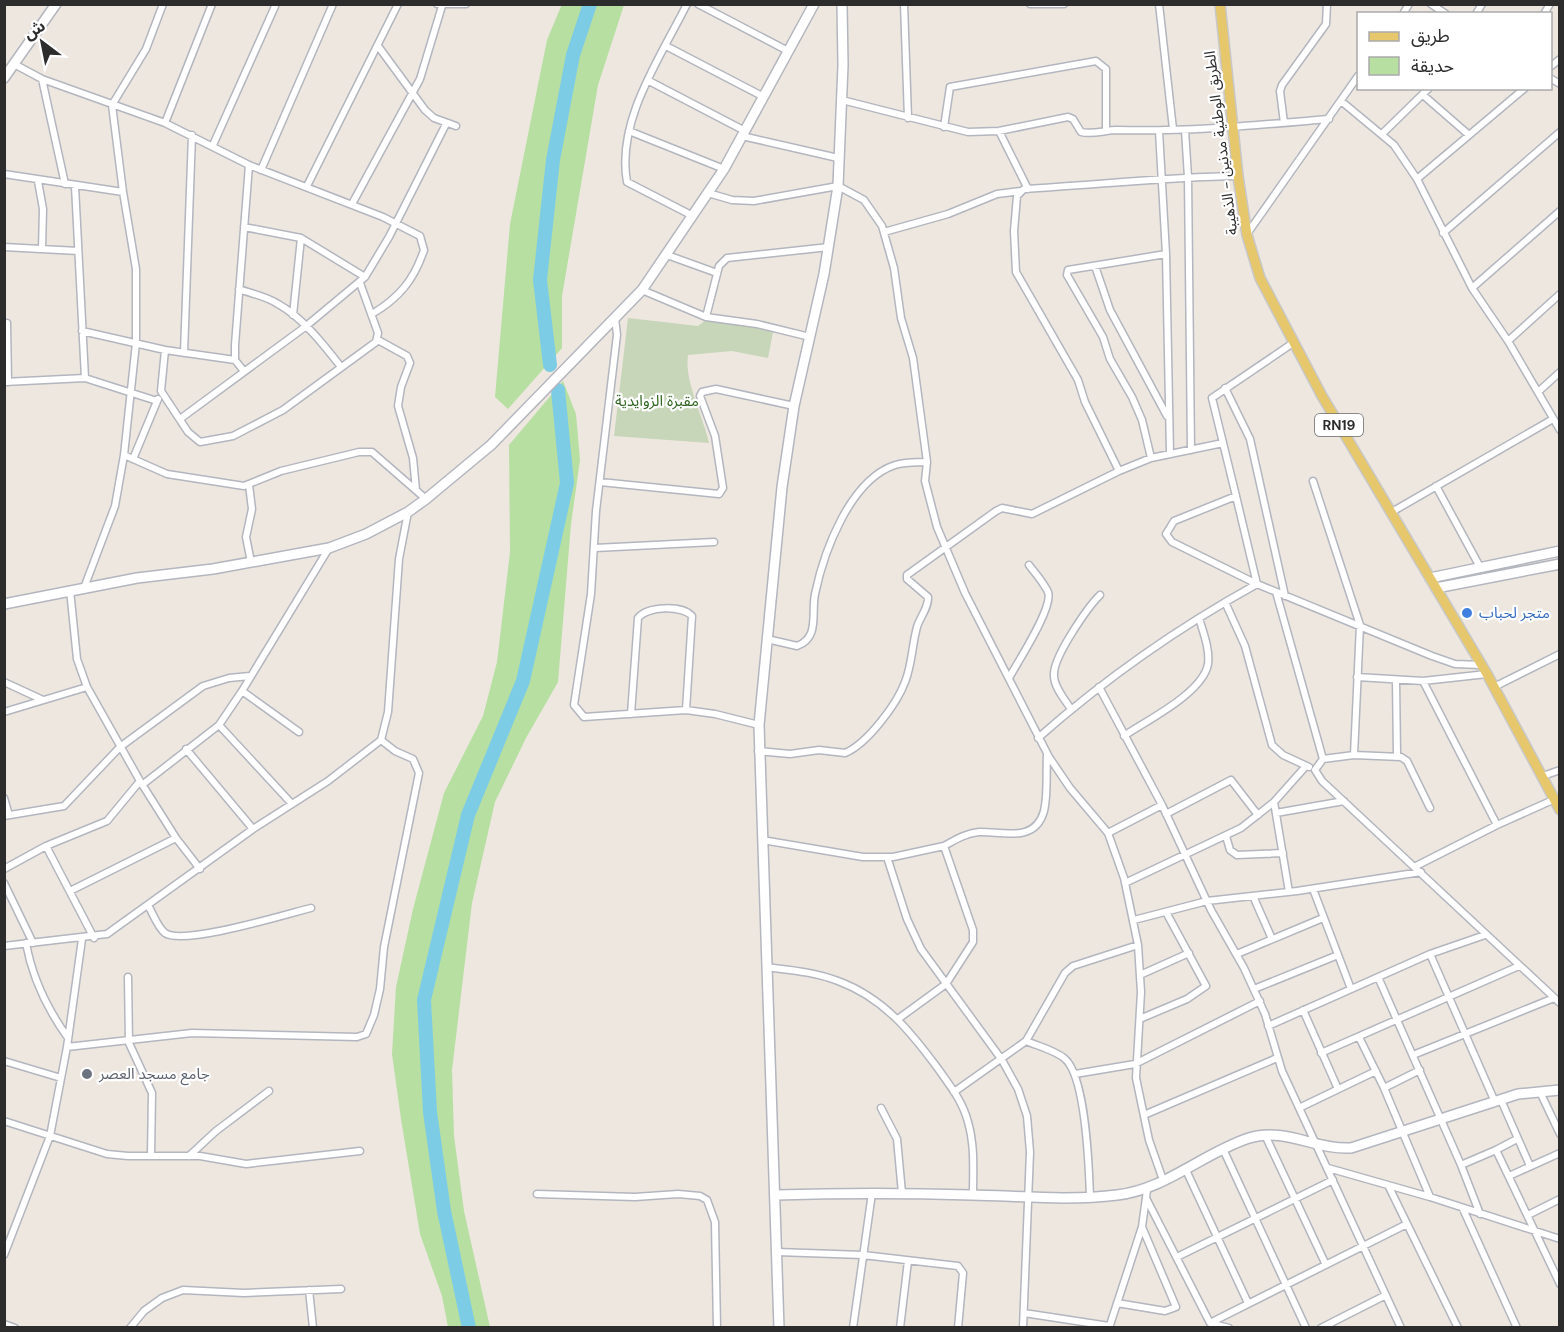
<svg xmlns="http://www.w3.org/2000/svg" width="1564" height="1332" font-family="'DM Sans','Noto Sans Arabic',sans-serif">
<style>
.green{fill:#b7dfa1}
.cemetery{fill:#c7d5b8}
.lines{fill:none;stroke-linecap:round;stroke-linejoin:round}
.river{stroke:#7ccce6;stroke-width:14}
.street-casing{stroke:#b3b6be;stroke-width:9}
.secondary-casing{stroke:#b3b6be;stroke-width:12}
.primary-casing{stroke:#c8c8c8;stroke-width:12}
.street{stroke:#fff;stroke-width:6}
.secondary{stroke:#fff;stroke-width:9}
.primary{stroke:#e6c76b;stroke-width:9}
.shop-dot{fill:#3f7fe0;stroke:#fff;stroke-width:2}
.worship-dot{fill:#6b7280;stroke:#fff;stroke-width:2}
.labels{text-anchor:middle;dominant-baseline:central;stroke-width:4.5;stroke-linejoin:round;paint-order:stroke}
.shield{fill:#fff;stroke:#6b6b6b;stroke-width:1.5}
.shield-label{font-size:14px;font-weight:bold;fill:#2c2c2c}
.street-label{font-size:15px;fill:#2c2c2c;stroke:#fff}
.park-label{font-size:15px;fill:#306521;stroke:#fff}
.shop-label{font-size:15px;fill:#366cbe;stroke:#fff;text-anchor:start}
.worship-label{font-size:15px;fill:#5b616d;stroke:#fff;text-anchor:start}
</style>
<rect width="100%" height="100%" fill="#ede7e0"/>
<path class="green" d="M 562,4 L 624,5 L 598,85 L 562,296 L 562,348 L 508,409 L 495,397 L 510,224 L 547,40 Z
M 563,381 L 576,414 L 580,460 L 571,524 L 558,682 L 526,738 L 495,802 L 472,903 L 452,1070 L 454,1136 L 464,1211 L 490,1327 L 448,1327 L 442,1296 L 420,1234 L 401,1119 L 392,1054 L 396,987 L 413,909 L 444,793 L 483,716 L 497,662 L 510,552 L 509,445 Z"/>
<path class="cemetery" d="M 628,318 L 698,326 L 707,319 L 746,323 L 773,332 L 768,358 L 732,351 L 688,355 C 684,381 703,416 709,443 L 614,436 Z"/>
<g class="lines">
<path class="river" d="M 550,365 L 540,280 L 553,160 L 573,55 L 590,4
M 469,1328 L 444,1211 L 430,1112 L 424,1000 L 468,815 L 523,681 L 567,483 L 558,390"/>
<g class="street-casing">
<path id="street" d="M 437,4 L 466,4
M 687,4 C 660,58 616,121 627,182 L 693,216
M 698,4 L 788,51
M 904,4 L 908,118
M 1030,4 L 1064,4
M 1159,4 L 1173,129
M 1431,4 L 1446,14
M 1403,14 L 1409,4
M 1476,14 L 1482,4
M 1544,14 L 1550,4
M 378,46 L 425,110 L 434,118 L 456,126
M 666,46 L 764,97
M 14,64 L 42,79 L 165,123 L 249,165 L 383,217 L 420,236 L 424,250 C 414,280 399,298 372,314
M 1550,67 L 1560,59
M 1550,78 L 1560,84
M 42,79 L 65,184
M 649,81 L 745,131
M 1423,95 L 1469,135
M 842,100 L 968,132 L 999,131 L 1068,117 L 1073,119 L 1081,132 C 1092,135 1106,130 1117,130 C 1188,132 1258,125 1329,119
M 1341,101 L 1394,145 L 1417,179 L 1472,288 L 1508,341 L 1560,430
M 165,123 L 212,4
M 1284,123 L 1280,91 L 1282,85 L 1326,24 L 1327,4
M 944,127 L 950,87 L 1096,61 L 1106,69 L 1106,130
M 1185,130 L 1188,177 L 1191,450
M 629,131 L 724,169
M 999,131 L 1028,189
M 1159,131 L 1166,254 L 1170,453
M 1382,134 L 1429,88
M 742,136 L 838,158
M 213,145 L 276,4
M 261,170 L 333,4
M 4,174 L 123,192
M 1417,179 L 1525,88
M 38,181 L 43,209 L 42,249
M 75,186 L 85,378
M 307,186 L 398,4
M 708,193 L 732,200 L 754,201 L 838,186 L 864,200 L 882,226 L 894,268 L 901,318 L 913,358 L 927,462 L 925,481 L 937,527 L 965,593 L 1049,757 L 1070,788 L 1108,833 L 1124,878 L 1138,945 L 1141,992 L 1136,1078 L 1149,1140 L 1163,1180
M 352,204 L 420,79 L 442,6
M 244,227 L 301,238 L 365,277
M 884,232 L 948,214 L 997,194 L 1021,191
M 1443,233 L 1560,132
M 1247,234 L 1358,76
M 4,247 L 78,251
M 667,255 L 717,273
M 1095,266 L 1110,310 L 1167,416
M 1472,288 L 1560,211
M 239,289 C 252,294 266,296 278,304 C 302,317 324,345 341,367
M 642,290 L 706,317 L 757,324 L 810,337
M 293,315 L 301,238
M 706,317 L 719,266 L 727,258 L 829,247
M 615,318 L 617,335 L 596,511 L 591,594 L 574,705 L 584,717 L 686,710 L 715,714 L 759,725
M 7,323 L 8,382
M 82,331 L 165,350 L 235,360
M 378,340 L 407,356 L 410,363 L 401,387 L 398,406 L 413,458 L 416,490
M 1508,341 L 1560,294
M 165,350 L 161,391 L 188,432 L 200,442 L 233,436 L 283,410 L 376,342 L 378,333 L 360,283
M 184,353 L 192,135
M 243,370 L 235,360 L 235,345 L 249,165
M 4,382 L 85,378 L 157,401
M 1225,388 L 1250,439 L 1285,596
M 1538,392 L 1560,372
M 180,419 L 305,327 L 365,277 L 389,237 L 446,124
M 124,455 L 167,474 L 244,486 L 281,471 L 359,452 L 372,452 L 426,499
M 1151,458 L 1142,420 L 1132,397 L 1110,359 L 1103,337 L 1067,275 L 1068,270 L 1166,254
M 133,459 L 158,399
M 1119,471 L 1085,402 L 1078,380 L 1016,272 L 1014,231 L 1017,196 L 1024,189 C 1095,185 1166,177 1238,176
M 1313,481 L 1360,625 L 1354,755
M 600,482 L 719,494 L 723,488 L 715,436 L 700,396 L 702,392 L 716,389 L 794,406
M 249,485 L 252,509 L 246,537 L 251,562
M 1436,486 L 1480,567
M 1236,496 L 1257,584 L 1172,542 L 1166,534 L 1174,521 Z
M 1236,496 L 1212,398 L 1293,343
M 1390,513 L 1553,419
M 595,548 L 714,542
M 84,588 L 115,506 L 124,455 L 136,343 L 136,269 L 123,192 L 112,105 L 146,49 L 163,4
M 70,590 L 77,659 L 87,687 L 140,781 L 176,838 L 200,869
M 1276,592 L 1323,759
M 1225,602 L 1245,646 L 1272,745 L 1283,755 L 1309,767
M 767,639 L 797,646 C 820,638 811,613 815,594 C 824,551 850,480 895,465 C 905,462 917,462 927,462
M 1357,677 L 1423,681 L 1487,674
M 1009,678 C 1017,663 1054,607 1048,592 C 1044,583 1035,573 1029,565
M 1396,680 L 1397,756
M 1423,681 L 1497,825
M 4,682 L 43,700
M 1099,687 L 1162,805 L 1211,910 L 1244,968 L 1265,1014 L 1282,1071 L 1401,1328
M 1494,687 L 1560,654
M 242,691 L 299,732
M 1071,709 C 1065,700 1054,687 1054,676 C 1052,658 1088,607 1100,595
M 4,712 L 87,687
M 631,714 L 638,618 C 647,606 682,605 692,616 L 686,710
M 219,725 L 292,804
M 1124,736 C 1147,720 1203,693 1208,664 C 1210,649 1203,632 1199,618
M 1038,738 C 1105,679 1179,627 1257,584 L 1432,656 L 1455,664 L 1481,665
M 186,749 L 253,829
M 758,751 L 790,754 L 819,750 L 845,753 C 867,744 897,704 905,682 C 912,665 912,645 917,627 C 920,617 929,607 928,597 L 907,579 L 907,575 L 996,511 L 1002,508 L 1032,514 L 1119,471 L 1151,458 L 1223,443
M 1543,776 L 1560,770
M 142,785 L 219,725 L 242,691 L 329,548
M 4,798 L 9,815
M 1274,802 L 1289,892
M 1430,808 L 1407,761 L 1401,757 L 1354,755 L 1323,759 L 1315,770 L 1322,781 L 1560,1003
M 1276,813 L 1344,801
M 1166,814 L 1231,780 L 1258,815
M 4,816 L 64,806 L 120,747 L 203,686 L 229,678 L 250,676
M 1108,833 L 1162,805
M 1226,836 L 1230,850 L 1237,855 L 1283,853
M 762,840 L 863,857 L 893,857 L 944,846 L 973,930 L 973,942 L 946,984 L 898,1019
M 46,846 L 94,938
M 944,846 C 955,840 966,833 979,832 C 1001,831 1035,844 1044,811 C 1048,794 1046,772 1047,754
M 887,857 L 907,919 L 921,949 L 1002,1060 L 1018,1089 L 1027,1116 L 1030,1152 L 1023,1328
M 1416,866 L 1497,825 L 1555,799
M 4,869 L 46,846 L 107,821 L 140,781
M 4,883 L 33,943
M 1125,883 L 1241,828 L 1274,802 L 1306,766
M 1313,889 L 1351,989
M 70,891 L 176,838
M 1253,896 L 1272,939
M 148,905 C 153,914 158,928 165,933 C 183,946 287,914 311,908
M 1134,920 L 1207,901 L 1297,891 L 1421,872
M 26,943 C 32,977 48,1010 68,1038
M 4,946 L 107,934 L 253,829 L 328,781 L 381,740 L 388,712 L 399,559 L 408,512
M 1237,954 L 1323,918
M 1430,954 L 1495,1102
M 766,967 C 790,970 815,972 838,981 C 884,998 911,1032 939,1070 C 951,1087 963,1102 968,1122 C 975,1146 973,1170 973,1195
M 1140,975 L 1189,953
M 128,977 L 129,1043 L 152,1093 L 151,1156
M 1378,977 L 1461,1165 L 1480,1214
M 1254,989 L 1338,955
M 1303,1010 L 1338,1089
M 1142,1018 L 1187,999 L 1206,986 L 1166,912
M 1268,1026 L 1430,954 L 1485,935
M 1359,1037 L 1384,1088 L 1430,1197
M 1026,1041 C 1038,1046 1054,1050 1064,1058 C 1086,1075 1089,1168 1090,1197
M 67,1047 L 192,1033 L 357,1037 L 366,1034 L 374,1015 L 380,989 L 384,947 L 419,773 L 413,759 L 395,751 L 381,740
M 1321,1053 L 1519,966
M 1413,1055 L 1554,998
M 4,1061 L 61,1078
M 1075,1074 L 1135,1064 L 1260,1001
M 1384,1088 L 1420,1070
M 954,1092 L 1026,1041 L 1065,973 L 1073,966 L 1138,945
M 1540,1092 L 1560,1134
M 1501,1100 L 1530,1166
M 881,1108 L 897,1139 L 902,1193
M 1299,1108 L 1376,1071
M 1144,1115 L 1277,1058
M 4,1121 L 107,1154 L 128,1156 L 200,1156 L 246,1164 L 360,1151
M 1265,1135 L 1326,1265
M 1517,1139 L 1496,1150 L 1560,1284
M 1223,1149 L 1306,1328
M 189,1156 L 216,1131 L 269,1091
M 1461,1165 L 1496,1150
M 1185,1168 L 1248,1303
M 1328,1168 L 1430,1197 L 1560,1239
M 1509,1176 L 1560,1153
M 1388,1185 L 1458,1328
M 537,1194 L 635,1197 L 678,1194 L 700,1196 L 707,1200 L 715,1222 L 717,1328
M 1146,1198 L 1210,1323 L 1229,1328
M 1463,1209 L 1517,1328
M 1528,1215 L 1560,1199
M 777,1252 L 863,1255 L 958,1266 L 963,1273 L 958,1328
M 4,1255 L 50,1136 L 67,1047 L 82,939
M 1177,1257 L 1333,1180
M 309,1290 L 313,1328
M 1117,1303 L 1165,1311 L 1176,1307 L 1142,1227
M 1024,1313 L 1109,1326
M 1210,1323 L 1407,1224
M 4,1324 L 15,1328
M 130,1328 L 144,1311 L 162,1298 L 183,1290 L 244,1293 L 341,1289
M 853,1328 L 872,1193
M 900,1328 L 908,1261
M 1109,1328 L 1142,1227 L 1147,1190
M 1321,1328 L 1386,1295"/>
</g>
<g class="secondary-casing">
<path id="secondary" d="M 4,78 L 56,4
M 1430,578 L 1560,551
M 1436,588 L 1560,564
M 4,604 L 137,578 L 213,569 L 329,548 L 366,534 L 408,512 L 426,499 L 491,445 L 642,290 L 724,169 L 814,4
M 776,1195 C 841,1193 906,1193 972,1195 C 1020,1196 1069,1201 1117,1195 C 1165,1190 1203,1153 1249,1138 C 1285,1127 1316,1150 1351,1148 L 1518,1094 L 1560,1090
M 779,1328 L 759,725 L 782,487 L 794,406 L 824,274 L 838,186 L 843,65 L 842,4"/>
</g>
<g class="primary-casing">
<path id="primary" d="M 1220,4 L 1238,176 L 1247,235 L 1260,278 L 1322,396 L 1487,674 L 1560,810"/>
</g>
<use href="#street" class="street"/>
<use href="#secondary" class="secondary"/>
<use href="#primary" class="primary"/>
</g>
<circle class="shop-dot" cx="1467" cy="613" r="6"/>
<circle class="worship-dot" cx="87" cy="1074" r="6"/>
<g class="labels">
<rect class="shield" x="1315" y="414" width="48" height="22" rx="4.5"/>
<g class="shield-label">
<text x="1339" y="425">RN19</text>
</g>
<g class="street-label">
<text transform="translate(1221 143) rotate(-97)">الطريق الوطنية مدنين - الذهيبة</text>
</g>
<g class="park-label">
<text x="657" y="401">مقبرة الزوايدية</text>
</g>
<g class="shop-label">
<text x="1479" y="613">متجر لحباب</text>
</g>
<g class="worship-label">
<text x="99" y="1074">جامع مسجد العصر</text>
</g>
</g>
<rect width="1564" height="1332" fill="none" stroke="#2c2c2c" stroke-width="12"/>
<rect x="1357" y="12" width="195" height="78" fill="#ffffff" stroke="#ababab" stroke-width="1.5"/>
<rect x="1369" y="32" width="30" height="9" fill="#e6c76b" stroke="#ababab" stroke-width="1.5"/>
<text x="1411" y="42" font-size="18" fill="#2c2c2c">طريق</text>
<rect x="1369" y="57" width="30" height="18" fill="#b7dfa1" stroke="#ababab" stroke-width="1.5"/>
<text x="1411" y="72" font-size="18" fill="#2c2c2c">حديقة</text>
<g transform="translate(42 42) rotate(328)" stroke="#ffffff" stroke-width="4.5" paint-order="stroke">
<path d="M0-4.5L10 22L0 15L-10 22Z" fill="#2c2c2c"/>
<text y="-9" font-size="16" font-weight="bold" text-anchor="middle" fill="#2c2c2c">ش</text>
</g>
</svg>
